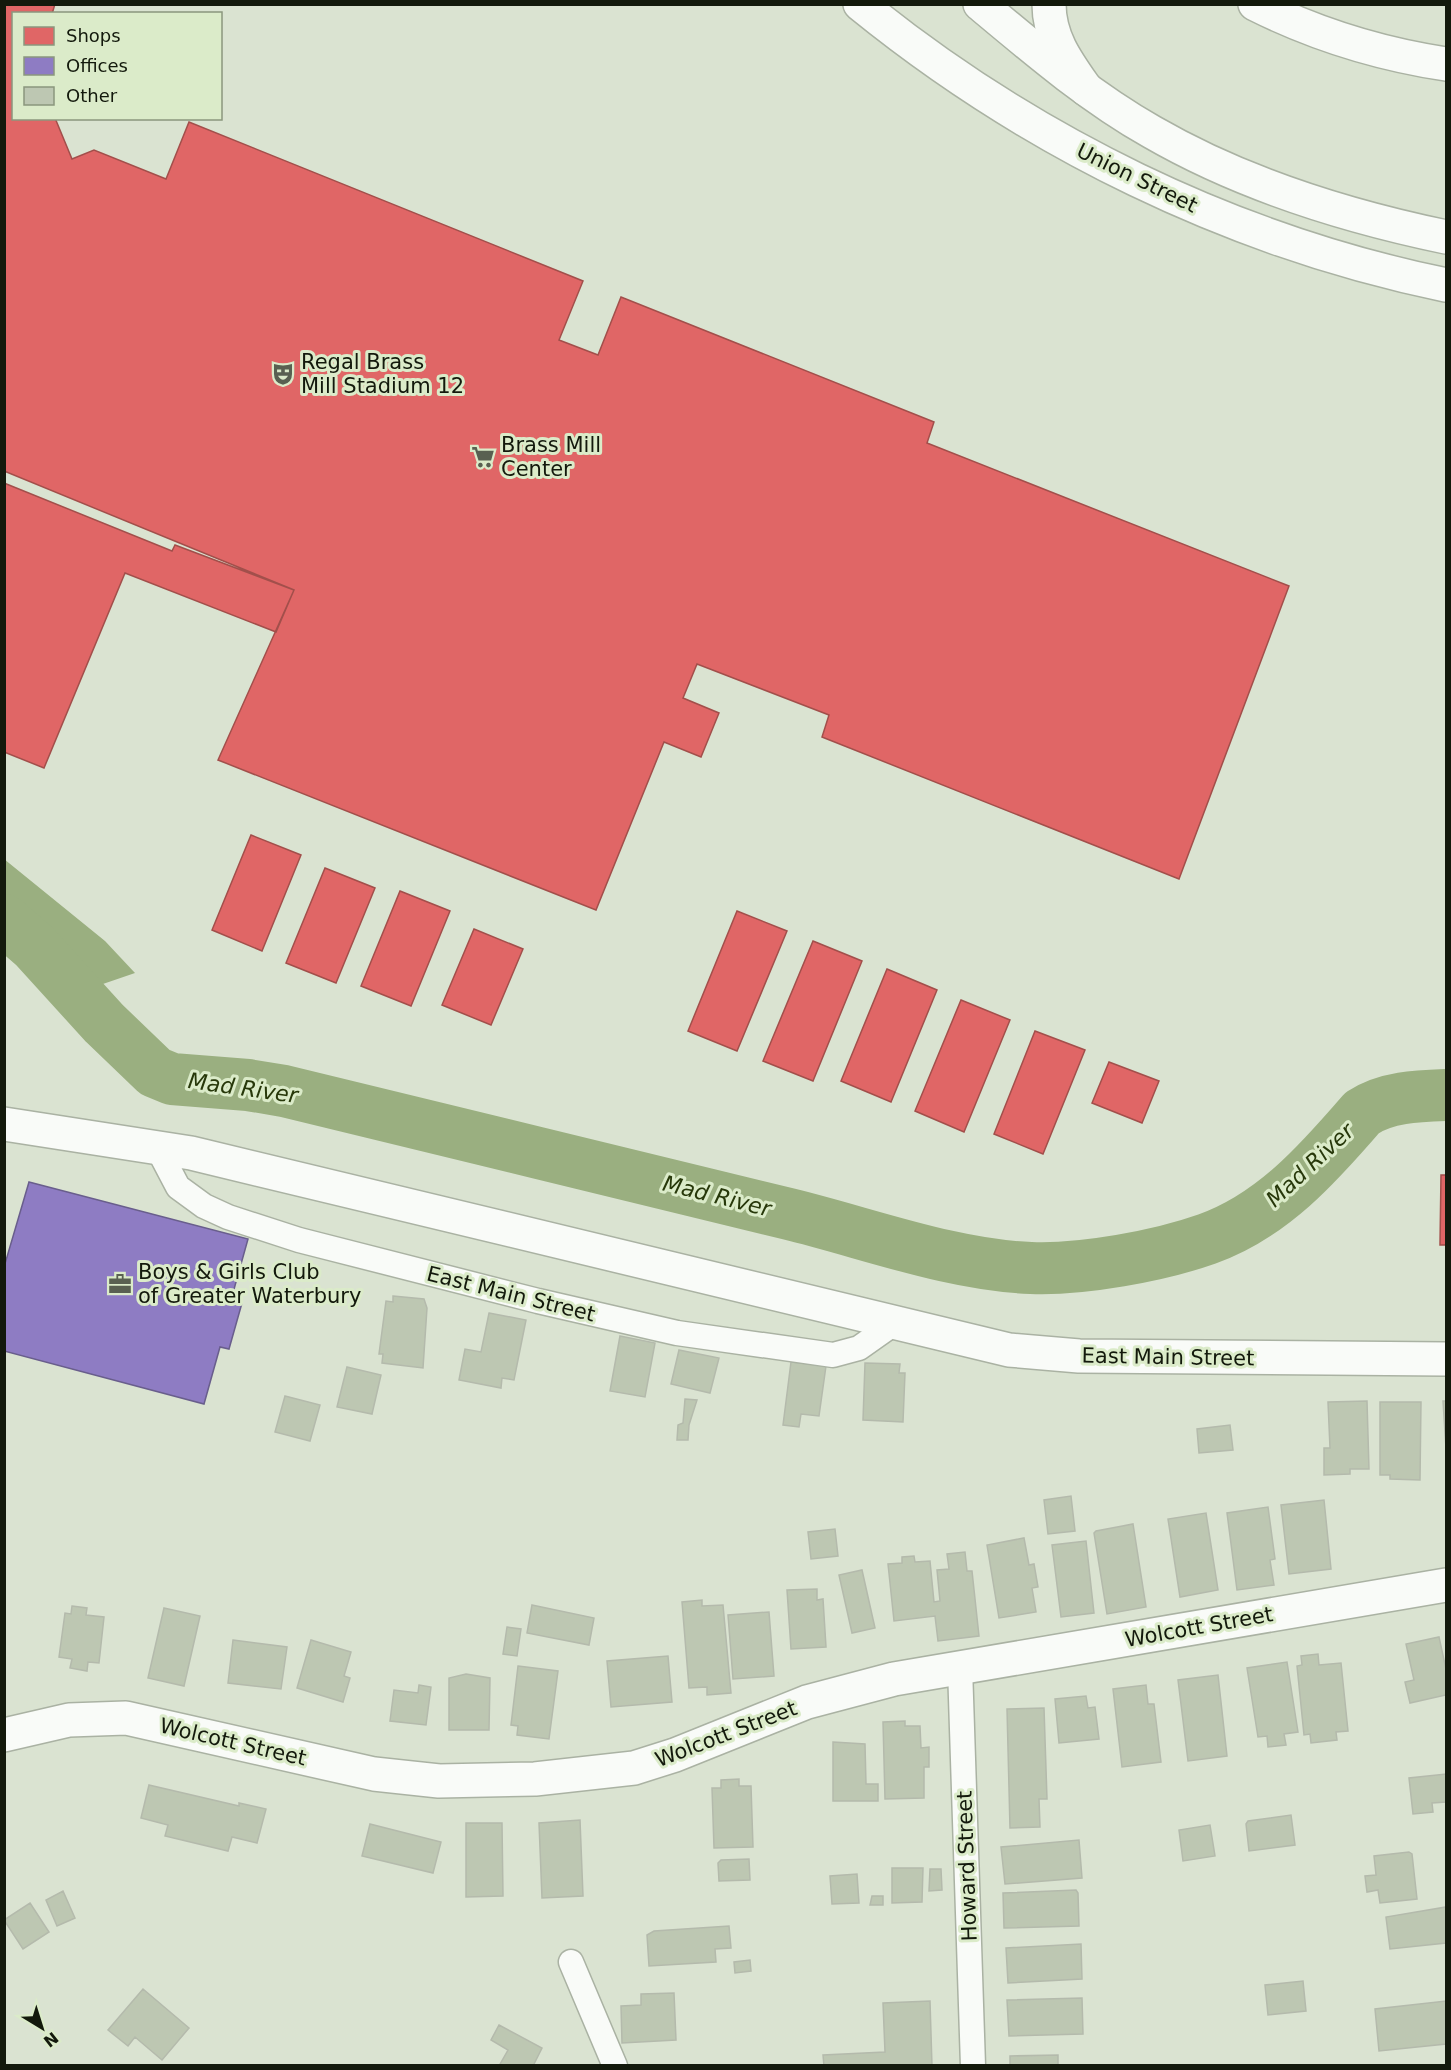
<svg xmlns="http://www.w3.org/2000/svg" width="1451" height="2070" font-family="'DejaVu Sans',sans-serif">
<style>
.water{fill:#9aaf80}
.shops{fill:#e06666;stroke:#a24f4b;stroke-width:1.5}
.offices{fill:#8e7cc3;stroke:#695e8c;stroke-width:1.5}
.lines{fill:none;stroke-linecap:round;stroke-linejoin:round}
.river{stroke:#9aaf80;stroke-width:52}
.building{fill:#bdc7b2;stroke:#b4baac;stroke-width:1.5}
.minor-casing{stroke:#aab2a3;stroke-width:27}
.secondary-casing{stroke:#aab2a3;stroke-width:36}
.motorway-casing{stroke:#aab2a3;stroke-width:36}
.minor{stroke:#f9fbf8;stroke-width:24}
.secondary{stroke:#f9fbf8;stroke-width:33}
.motorway{stroke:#f9fbf8;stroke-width:33}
.labels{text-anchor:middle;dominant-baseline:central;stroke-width:6;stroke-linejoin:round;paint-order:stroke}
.street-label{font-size:21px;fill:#13190c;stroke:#dbebc9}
.poi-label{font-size:21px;fill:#13190c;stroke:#dbebc9;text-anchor:start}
.water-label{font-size:22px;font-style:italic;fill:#27380a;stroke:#dbebc9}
</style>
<rect width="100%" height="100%" fill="#dae3d1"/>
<path class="water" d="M 4,859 L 105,941 L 135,973 L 100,985 L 77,1006 L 40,969 L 5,954 Z"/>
<path class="shops" d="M 4,4 L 55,4 L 52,14 L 14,14 L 14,118 L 55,118 L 72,159 L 94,150 L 166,179 L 189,122 L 583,281 L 559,340 L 598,355 L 621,297 L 934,422 L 927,443 L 1289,586 L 1179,879 L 822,737 L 829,715 L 697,664 L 683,698 L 719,713 L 701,757 L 664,742 L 596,910 L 218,760 L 294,590 L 4,471 Z
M 4,483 L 172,551 L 175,545 L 294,590 L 276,632 L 125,573 L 44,768 L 4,752 Z
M 251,835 L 301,855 L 262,951 L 212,930 Z
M 325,868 L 375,888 L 336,983 L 286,963 Z
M 400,891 L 450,911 L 411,1006 L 361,986 Z
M 737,911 L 787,931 L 737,1051 L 688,1031 Z
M 474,929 L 523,949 L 491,1025 L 442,1005 Z
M 813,941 L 862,961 L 813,1081 L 763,1061 Z
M 887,969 L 937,990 L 891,1102 L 841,1081 Z
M 961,1000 L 1010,1020 L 964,1132 L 915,1111 Z
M 1035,1031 L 1085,1050 L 1043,1154 L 994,1134 Z
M 1109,1062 L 1159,1081 L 1142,1123 L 1092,1103 Z
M 1441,1175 L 1446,1175 L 1446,1245 L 1440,1245 Z"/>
<path class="offices" d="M 29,1182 L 248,1239 L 231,1300 L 242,1303 L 229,1349 L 220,1347 L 204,1404 L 4,1351 L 4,1267 Z"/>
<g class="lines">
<path class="river" d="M 4,920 L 34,946 L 104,1023 L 155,1072 L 172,1079 L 248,1085 L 284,1091 C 452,1132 621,1173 789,1214 C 867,1233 951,1265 1031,1268 C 1082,1270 1159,1256 1207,1239 C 1272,1216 1318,1164 1362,1113 C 1386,1097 1418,1096 1446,1095"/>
</g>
<path class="building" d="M 393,1296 L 424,1299 L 427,1308 L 423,1368 L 382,1363 L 383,1354 L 379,1354 L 386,1301 L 393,1302 Z
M 489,1313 L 526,1320 L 514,1380 L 502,1378 L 501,1388 L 459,1380 L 465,1349 L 481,1352 Z
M 620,1336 L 655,1343 L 645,1397 L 610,1391 Z
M 679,1350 L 719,1358 L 710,1393 L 671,1384 Z
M 791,1362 L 826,1366 L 819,1416 L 801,1414 L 799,1427 L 783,1425 Z
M 865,1363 L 900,1364 L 899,1373 L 905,1373 L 903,1422 L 863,1420 Z
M 347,1367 L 381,1375 L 372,1414 L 337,1407 Z
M 285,1396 L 320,1405 L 310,1441 L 275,1432 Z
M 685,1399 L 697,1400 L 689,1425 L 688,1440 L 677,1440 L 678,1425 L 683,1423 Z
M 1367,1401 L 1369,1469 L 1350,1469 L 1350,1474 L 1324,1475 L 1324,1448 L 1330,1448 L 1328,1402 Z
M 1443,1401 L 1446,1401 L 1446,1448 Z
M 1380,1402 L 1421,1402 L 1420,1480 L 1390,1479 L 1390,1475 L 1380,1475 Z
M 1230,1425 L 1233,1450 L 1199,1453 L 1197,1429 Z
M 1071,1496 L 1075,1531 L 1048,1534 L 1044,1500 Z
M 1324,1500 L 1331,1569 L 1289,1574 L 1281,1505 Z
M 1268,1507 L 1275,1559 L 1270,1560 L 1274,1585 L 1237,1590 L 1227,1513 Z
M 1206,1513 L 1218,1590 L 1180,1597 L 1168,1519 Z
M 1133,1524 L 1146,1607 L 1107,1614 L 1094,1533 L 1096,1531 Z
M 835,1529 L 838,1556 L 811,1559 L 808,1532 Z
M 1024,1538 L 1029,1565 L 1034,1564 L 1038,1587 L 1032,1588 L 1036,1612 L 999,1618 L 987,1545 Z
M 1086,1541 L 1094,1613 L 1061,1617 L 1052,1545 Z
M 965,1552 L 967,1571 L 972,1571 L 979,1636 L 938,1641 L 935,1616 L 894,1621 L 888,1564 L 902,1563 L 902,1557 L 914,1556 L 915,1562 L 930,1561 L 934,1602 L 940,1601 L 937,1570 L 949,1569 L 947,1554 Z
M 862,1570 L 875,1628 L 852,1633 L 839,1575 Z
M 817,1589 L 817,1600 L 823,1599 L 826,1647 L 791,1649 L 787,1590 Z
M 702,1600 L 702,1606 L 723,1605 L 731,1693 L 707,1695 L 707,1687 L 689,1688 L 682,1602 Z
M 532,1605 L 594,1618 L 589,1645 L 527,1633 Z
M 72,1606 L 87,1608 L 86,1615 L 104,1617 L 99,1663 L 88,1662 L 87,1671 L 70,1668 L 72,1659 L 59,1657 L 65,1613 L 71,1614 Z
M 164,1608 L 200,1616 L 184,1686 L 148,1678 Z
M 769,1612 L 774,1676 L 733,1679 L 728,1615 Z
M 507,1627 L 521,1629 L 517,1656 L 503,1654 Z
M 1439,1637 L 1446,1669 L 1446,1695 L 1410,1703 L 1405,1682 L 1414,1680 L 1406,1644 Z
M 233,1640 L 287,1647 L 281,1689 L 228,1683 Z
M 311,1640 L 351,1652 L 344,1676 L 350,1678 L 343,1702 L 297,1688 Z
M 1318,1654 L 1319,1665 L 1341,1663 L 1348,1731 L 1336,1732 L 1337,1740 L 1311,1743 L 1310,1734 L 1304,1735 L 1297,1666 L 1302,1665 L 1301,1656 Z
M 668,1656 L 672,1702 L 611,1707 L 607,1661 Z
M 1287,1662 L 1298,1732 L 1284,1734 L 1286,1745 L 1268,1747 L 1267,1736 L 1258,1737 L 1247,1668 Z
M 518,1666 L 558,1671 L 549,1739 L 517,1735 L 518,1726 L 511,1725 Z
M 466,1674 L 490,1678 L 489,1730 L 449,1730 L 449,1678 Z
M 1218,1675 L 1227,1756 L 1188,1761 L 1178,1680 Z
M 419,1685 L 431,1687 L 426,1725 L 390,1721 L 394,1690 L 418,1693 Z
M 1146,1685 L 1148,1704 L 1154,1704 L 1161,1762 L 1122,1767 L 1113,1689 Z
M 1086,1696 L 1088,1708 L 1095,1707 L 1099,1739 L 1059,1743 L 1055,1699 Z
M 1044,1708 L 1047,1799 L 1039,1799 L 1040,1827 L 1010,1828 L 1007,1709 Z
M 905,1721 L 905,1726 L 920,1726 L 921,1748 L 929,1747 L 929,1767 L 924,1767 L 924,1798 L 885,1799 L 883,1722 Z
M 833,1742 L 865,1744 L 866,1784 L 878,1784 L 878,1801 L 833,1801 Z
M 1446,1774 L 1446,1802 L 1432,1803 L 1433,1812 L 1413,1814 L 1409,1778 Z
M 739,1779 L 739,1786 L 751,1786 L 753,1847 L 714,1848 L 712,1788 L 721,1788 L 721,1780 Z
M 149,1785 L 239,1806 L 239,1803 L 266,1809 L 257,1843 L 232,1837 L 228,1851 L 165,1836 L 168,1825 L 141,1818 Z
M 1291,1815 L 1295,1845 L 1249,1851 L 1246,1824 L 1248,1821 Z
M 580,1820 L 583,1896 L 542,1898 L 539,1823 Z
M 466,1823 L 502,1823 L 503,1896 L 466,1897 Z
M 370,1824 L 441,1842 L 433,1873 L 362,1856 Z
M 1210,1825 L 1215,1856 L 1183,1861 L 1179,1830 Z
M 1079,1840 L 1082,1878 L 1005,1884 L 1001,1847 Z
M 1409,1852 L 1412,1854 L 1417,1899 L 1380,1903 L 1378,1890 L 1367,1892 L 1365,1876 L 1376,1875 L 1374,1856 Z
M 749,1859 L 750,1880 L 719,1881 L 718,1863 L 721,1860 Z
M 892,1868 L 923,1868 L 922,1902 L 892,1903 Z
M 930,1869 L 941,1869 L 942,1890 L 929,1891 Z
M 857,1874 L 859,1903 L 832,1904 L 830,1876 Z
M 1076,1890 L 1078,1893 L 1079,1926 L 1004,1928 L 1003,1893 Z
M 63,1891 L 75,1918 L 57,1926 L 46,1900 Z
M 872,1896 L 883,1896 L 883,1905 L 870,1905 Z
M 30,1903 L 49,1932 L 23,1949 L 4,1920 Z
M 1446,1907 L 1446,1943 L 1390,1949 L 1386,1917 Z
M 729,1926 L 731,1948 L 715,1949 L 716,1962 L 649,1966 L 647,1935 L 654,1931 Z
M 1081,1944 L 1082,1979 L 1008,1983 L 1006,1948 Z
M 750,1960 L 751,1971 L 735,1973 L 734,1962 Z
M 1303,1981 L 1306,2011 L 1268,2015 L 1265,1985 Z
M 143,1989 L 189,2028 L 162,2060 L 135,2037 L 128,2046 L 108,2030 Z
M 674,1993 L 676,2040 L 622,2043 L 621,2006 L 641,2005 L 641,1994 Z
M 1082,1998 L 1083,2034 L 1009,2036 L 1007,2000 Z
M 930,2001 L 932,2066 L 824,2066 L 823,2055 L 885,2052 L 883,2003 Z
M 1446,2001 L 1446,2044 L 1379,2051 L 1375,2009 Z
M 499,2025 L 542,2048 L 533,2066 L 499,2066 L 508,2050 L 491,2040 Z
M 1058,2055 L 1058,2066 L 1010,2066 L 1010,2056 Z"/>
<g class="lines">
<g class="minor-casing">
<path id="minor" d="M 157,1147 L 178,1187 L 204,1206 L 228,1217 L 299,1240 L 538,1301 L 677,1333 L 833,1355 L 859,1348 L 893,1324
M 960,1667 L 973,2066
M 571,1962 L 615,2066"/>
</g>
<g class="secondary-casing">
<path id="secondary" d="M 860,4 C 1030,142 1232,241 1446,285
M 980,4 C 1035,50 1090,97 1152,132 C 1242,184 1345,216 1446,237
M 4,1124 L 191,1153 L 1009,1350 L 1079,1356 L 1446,1359
M 4,1735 L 69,1720 L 126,1718 L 374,1774 L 439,1781 L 535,1779 L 634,1768 L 675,1755 L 807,1702 L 894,1679 L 1446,1585"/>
</g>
<g class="motorway-casing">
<path id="motorway" d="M 1049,4 C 1049,38 1067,62 1086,89
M 1255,4 C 1315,34 1380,54 1446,64"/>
</g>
<use href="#minor" class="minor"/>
<use href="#secondary" class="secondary"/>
<use href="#motorway" class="motorway"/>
</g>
<defs>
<g id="theatre-bare" transform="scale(1.8)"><path d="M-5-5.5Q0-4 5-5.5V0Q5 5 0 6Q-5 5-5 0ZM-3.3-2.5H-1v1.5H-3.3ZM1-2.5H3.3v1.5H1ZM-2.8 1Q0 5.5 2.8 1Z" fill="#596051" stroke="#dbebc9" stroke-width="2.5" paint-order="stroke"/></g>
<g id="supermarket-bare" transform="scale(1.8)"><path d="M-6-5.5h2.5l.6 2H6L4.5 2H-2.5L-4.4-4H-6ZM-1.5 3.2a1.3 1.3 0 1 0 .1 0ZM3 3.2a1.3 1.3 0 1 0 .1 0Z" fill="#596051" stroke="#dbebc9" stroke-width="2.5" paint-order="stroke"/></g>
<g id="office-bare" transform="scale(1.8)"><path d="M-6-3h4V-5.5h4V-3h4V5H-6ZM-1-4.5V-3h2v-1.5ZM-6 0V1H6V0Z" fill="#596051" stroke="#dbebc9" stroke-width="2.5" paint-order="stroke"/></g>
</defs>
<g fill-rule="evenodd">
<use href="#theatre-bare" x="283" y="374"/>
<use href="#supermarket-bare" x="483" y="457"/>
<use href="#office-bare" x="120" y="1284"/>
</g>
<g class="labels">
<g class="street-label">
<text transform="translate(1137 178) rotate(26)">Union Street</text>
<text transform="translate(511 1294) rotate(14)">East Main Street</text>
<text transform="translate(1168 1357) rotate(1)">East Main Street</text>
<text transform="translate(1199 1627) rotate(-10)">Wolcott Street</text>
<text transform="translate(726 1734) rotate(-21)">Wolcott Street</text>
<text transform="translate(233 1742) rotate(13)">Wolcott Street</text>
<text transform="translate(967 1866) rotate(-92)">Howard Street</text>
</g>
<g class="poi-label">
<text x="301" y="362">Regal Brass<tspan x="301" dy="24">Mill Stadium 12</tspan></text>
<text x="501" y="445">Brass Mill<tspan x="501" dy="24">Center</tspan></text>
<text x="138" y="1272">Boys &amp; Girls Club<tspan x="138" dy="24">of Greater Waterbury</tspan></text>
</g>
<g class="water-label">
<text transform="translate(243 1088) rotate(8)">Mad River</text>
<text transform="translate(1310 1165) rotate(-43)">Mad River</text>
<text transform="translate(717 1196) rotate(14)">Mad River</text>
</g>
</g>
<rect width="1451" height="2070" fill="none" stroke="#13190c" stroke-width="12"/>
<rect x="12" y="12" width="210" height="108" fill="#dbebc9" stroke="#8b977d" stroke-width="1.5"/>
<rect x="24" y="27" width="30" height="18" fill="#e06666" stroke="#8b977d" stroke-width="1.5"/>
<text x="66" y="42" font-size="18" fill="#13190c">Shops</text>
<rect x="24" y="57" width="30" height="18" fill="#8e7cc3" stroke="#8b977d" stroke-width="1.5"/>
<text x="66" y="72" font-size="18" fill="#13190c">Offices</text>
<rect x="24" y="87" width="30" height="18" fill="#bdc7b2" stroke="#8b977d" stroke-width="1.5"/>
<text x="66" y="102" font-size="18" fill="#13190c">Other</text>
<g transform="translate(42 2028) rotate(142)" stroke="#dbebc9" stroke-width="4.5" paint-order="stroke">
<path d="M0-4.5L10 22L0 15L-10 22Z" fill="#13190c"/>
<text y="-9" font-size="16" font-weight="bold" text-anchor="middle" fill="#13190c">N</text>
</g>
</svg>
